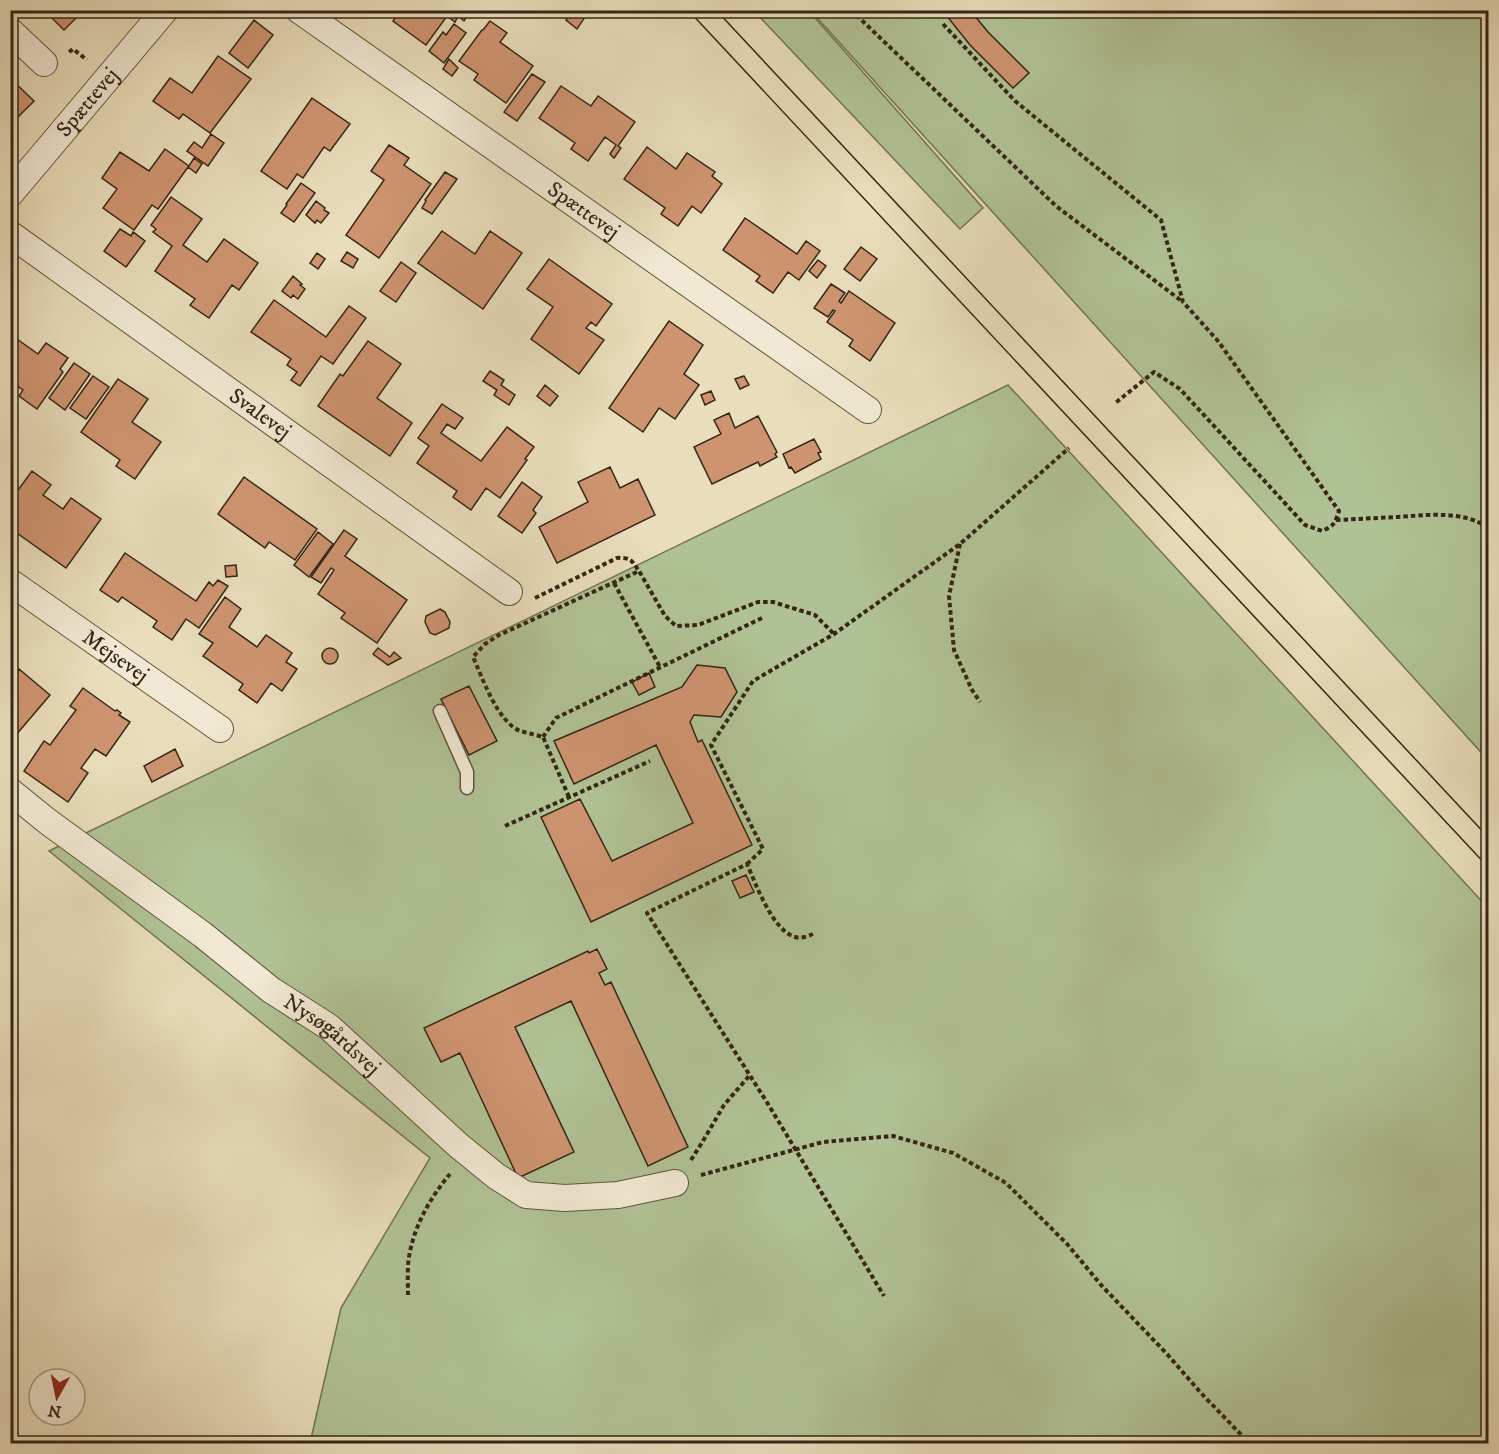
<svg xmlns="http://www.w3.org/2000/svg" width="1499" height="1454" font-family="'IM FELL DW Pica',serif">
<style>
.green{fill:#b0c295;stroke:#727454;stroke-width:1.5}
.building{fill:#ce9470;stroke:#342614;stroke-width:1.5}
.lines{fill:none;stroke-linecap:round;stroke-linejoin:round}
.lane-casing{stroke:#61543e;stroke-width:15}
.street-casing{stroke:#61543e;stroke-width:28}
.path{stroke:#342614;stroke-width:4;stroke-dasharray:4.5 3;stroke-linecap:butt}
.lane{stroke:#f1e9d3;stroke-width:12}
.street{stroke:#f1e9d3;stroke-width:26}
.tram{stroke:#342614;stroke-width:1.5}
.labels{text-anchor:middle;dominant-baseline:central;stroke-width:4.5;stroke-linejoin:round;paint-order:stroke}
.street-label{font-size:22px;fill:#342614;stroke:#f1e9d3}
</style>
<rect width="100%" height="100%" fill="#e9ddbb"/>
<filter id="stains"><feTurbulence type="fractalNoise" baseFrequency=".00333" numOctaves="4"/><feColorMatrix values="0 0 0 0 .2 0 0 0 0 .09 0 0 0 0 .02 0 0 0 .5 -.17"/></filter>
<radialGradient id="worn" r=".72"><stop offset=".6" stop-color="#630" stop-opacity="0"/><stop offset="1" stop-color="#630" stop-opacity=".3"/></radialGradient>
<path class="green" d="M 754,11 L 809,11 L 983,208 L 960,229 Z
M 811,11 L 1488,11 L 1488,760 Z
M 1008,385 L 1488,908 L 1488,1443 L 310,1443 L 341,1308 L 430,1158 L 49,851 Z"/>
<path class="building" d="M 44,10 L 84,10 L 64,30 Z
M 401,10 L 471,10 L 464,21 L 458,16 L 455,22 L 447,16 L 426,45 L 393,21 Z
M 573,10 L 582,10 L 587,14 L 577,29 L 566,20 Z
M 942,10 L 970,10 L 988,32 L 1029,73 L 1013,88 L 970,45 Z
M 254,20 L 273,35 L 248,68 L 229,53 Z
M 490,21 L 507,33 L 500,42 L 533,66 L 506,103 L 474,80 L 478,74 L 459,61 L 482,30 L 483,30 Z
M 454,24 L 466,33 L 444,63 L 429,51 L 443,32 L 446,35 Z
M 218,56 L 251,79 L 210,133 L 183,114 L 179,119 L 153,101 L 170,78 L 192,93 Z
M 449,59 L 458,68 L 452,76 L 443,69 Z
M 532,74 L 545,82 L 517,121 L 504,112 Z
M 10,78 L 34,101 L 16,119 L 10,113 Z
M 561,86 L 591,106 L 598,96 L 635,122 L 618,146 L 621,148 L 614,158 L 610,154 L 616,145 L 605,137 L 588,161 L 571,149 L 575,143 L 539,118 Z
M 312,98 L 350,124 L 330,151 L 324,147 L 303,178 L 297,174 L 287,189 L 261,171 Z
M 211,134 L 224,143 L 208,166 L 187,151 L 194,142 L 202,148 Z
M 389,145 L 409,158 L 404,165 L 431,184 L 379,258 L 346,235 L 384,180 L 371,171 Z
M 647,147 L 676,169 L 687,153 L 715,172 L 712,176 L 722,184 L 701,213 L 692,206 L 678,226 L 661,214 L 665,208 L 624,179 Z
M 165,149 L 189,166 L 194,158 L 202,164 L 196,173 L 188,167 L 158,209 L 152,205 L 134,230 L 103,208 L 117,189 L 102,178 L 120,152 L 149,171 Z
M 445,172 L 457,179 L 432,214 L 422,208 L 426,201 L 425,200 Z
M 301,183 L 315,193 L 294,222 L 281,213 L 287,205 L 286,204 Z
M 171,197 L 202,219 L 183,245 L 207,262 L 224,239 L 258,263 L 239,290 L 232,285 L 209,318 L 190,305 L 195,299 L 155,271 L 172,246 L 153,232 L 156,229 L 151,225 Z
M 316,201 L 325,208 L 324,210 L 329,213 L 321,223 L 317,220 L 315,223 L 306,215 Z
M 745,218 L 797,254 L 806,241 L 820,251 L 799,280 L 788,272 L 773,293 L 756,281 L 760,276 L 723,250 Z
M 120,229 L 131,236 L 133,232 L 145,241 L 126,267 L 104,251 Z
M 442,231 L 475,254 L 490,231 L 522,253 L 483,309 L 418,263 Z
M 861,247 L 877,259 L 860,281 L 844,269 Z
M 347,252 L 358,259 L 353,268 L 341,261 Z
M 317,253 L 325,259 L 318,269 L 310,263 Z
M 549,259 L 612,304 L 596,326 L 591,322 L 586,328 L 604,340 L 579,374 L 531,339 L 553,307 L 527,289 Z
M 818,260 L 826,266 L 817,278 L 809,271 Z
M 401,262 L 416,273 L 396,302 L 380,291 Z
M 293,276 L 302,284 L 300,285 L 305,289 L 298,299 L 293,295 L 291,298 L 282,291 Z
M 831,284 L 845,293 L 839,301 L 841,303 L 849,291 L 895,323 L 870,361 L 849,346 L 853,340 L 827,322 L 835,311 L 833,310 L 828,317 L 814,308 Z
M 274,300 L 326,337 L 349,306 L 366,318 L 333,364 L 321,356 L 300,386 L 291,380 L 297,372 L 287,365 L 291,359 L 251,332 Z
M 669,321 L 703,345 L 684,374 L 699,385 L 675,419 L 659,408 L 643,432 L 609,408 Z
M 10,334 L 38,354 L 46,343 L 68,358 L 60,369 L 63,372 L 37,409 L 19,396 L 23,390 L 10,381 Z
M 368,341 L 401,364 L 377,398 L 412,423 L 390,456 L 318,406 L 340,374 L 343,376 Z
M 74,363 L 90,374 L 65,410 L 49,398 Z
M 490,371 L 504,380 L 501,385 L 515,395 L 509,405 L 494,395 L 497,390 L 483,381 Z
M 93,376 L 109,387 L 86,419 L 70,408 Z
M 744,376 L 749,385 L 740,389 L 735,379 Z
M 118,379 L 148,399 L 132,422 L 161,442 L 135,479 L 116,466 L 120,460 L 81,432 Z
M 545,385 L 558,396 L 550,406 L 537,396 Z
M 711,391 L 715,400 L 705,405 L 701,395 Z
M 442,404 L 463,418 L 455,429 L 447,424 L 441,433 L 481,461 L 507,427 L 534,447 L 525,459 L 527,460 L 500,498 L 486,488 L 471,510 L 453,497 L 457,491 L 417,463 L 429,446 L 418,438 Z
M 729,413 L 735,428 L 758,416 L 777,452 L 775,454 L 777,457 L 760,466 L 758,462 L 712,484 L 694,447 L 721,434 L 714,420 Z
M 814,439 L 821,452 L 818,453 L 821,459 L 795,473 L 791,467 L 789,468 L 783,454 Z
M 610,467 L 620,488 L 638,479 L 655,515 L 557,563 L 539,527 L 588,502 L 578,482 Z
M 32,471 L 51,485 L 43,495 L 63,509 L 71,498 L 101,519 L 66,568 L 10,528 L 10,501 Z
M 244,477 L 317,529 L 295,560 L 269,542 L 265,548 L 218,514 Z
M 522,482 L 542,497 L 533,510 L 536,513 L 522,533 L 498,516 Z
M 344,530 L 357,539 L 345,556 L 407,600 L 377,643 L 341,618 L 345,613 L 318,594 L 334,570 L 331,568 L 321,583 L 311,577 Z
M 318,532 L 333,544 L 309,577 L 294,565 Z
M 125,553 L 196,601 L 209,582 L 213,586 L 218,580 L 228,586 L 199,628 L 186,619 L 172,640 L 153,627 L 157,621 L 122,597 L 118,602 L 100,590 Z
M 236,565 L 237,576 L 226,577 L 225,566 Z
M 225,597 L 241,609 L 229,627 L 257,647 L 266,635 L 292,653 L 286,662 L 297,669 L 282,691 L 271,683 L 257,703 L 239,690 L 243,684 L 203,656 L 213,643 L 199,634 Z
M 440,609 L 445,612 L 450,622 L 449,628 L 435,635 L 430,633 L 425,622 L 426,616 Z
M 378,648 L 390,657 L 394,652 L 401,658 L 388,665 L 373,654 Z
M322 656a8 8 0 1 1 16 0a8 8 0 1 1-16 0Z
M 697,665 L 725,668 L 737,692 L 721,717 L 694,715 L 690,722 L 698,742 L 702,740 L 752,845 L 591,922 L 541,817 L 580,799 L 612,861 L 693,823 L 656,745 L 574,784 L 554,741 L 682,687 Z
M 19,669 L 50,695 L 10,742 L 10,680 Z
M 649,673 L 655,687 L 639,695 L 632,682 Z
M 469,686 L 497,741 L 469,755 L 441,699 Z
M 83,688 L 115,711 L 117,710 L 121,713 L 119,715 L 130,722 L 106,756 L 95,749 L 81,768 L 88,773 L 68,802 L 24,771 L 44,741 L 50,745 L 76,710 L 70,706 Z
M 175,749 L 183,766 L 152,782 L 144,766 Z
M 746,875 L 754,892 L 740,898 L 732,881 Z
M 597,949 L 607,969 L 599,973 L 605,985 L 611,982 L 688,1147 L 648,1166 L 571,1001 L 515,1027 L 574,1152 L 518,1178 L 460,1053 L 441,1062 L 424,1028 L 588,951 L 589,953 Z"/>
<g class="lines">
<g class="lane-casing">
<path id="lane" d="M 440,711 L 467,772 L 467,788"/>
</g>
<g class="street-casing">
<g id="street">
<path id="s1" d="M 299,10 L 868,410"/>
<path d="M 10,31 L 44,63"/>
<path id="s2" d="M 10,194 L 165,10"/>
<path id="s3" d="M 10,234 L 509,592"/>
<path id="s4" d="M 10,582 L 220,729"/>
<path id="s5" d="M 10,791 L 47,821 L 203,935 L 271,990 L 329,1027 L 458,1145 L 496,1176 L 526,1195 L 565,1198 L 618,1195 L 675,1183"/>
</g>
</g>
<path class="path" d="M 851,10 L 1056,206 L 1183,302
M 943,24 L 1015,101 L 1161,220 L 1183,302 L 1218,341 L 1339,511 C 1335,523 1334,526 1322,531 L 1305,525 L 1180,389 L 1154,372 L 1114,404
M 69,52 L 73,49 L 87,60
M 1336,520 C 1357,519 1377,518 1397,517 C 1425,515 1465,510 1488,528
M 960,544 L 949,596 L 954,650 L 972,690 L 980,702
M 614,583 L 660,667
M 535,598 L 617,558 C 631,557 632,561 639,571
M 543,737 L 556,718 L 762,618
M 569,797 L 543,737 C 536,735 528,733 520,731 C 497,721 483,679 473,657 L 485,644 L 499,635 L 639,571 L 665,616 L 676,626 L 698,625 L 758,602 L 773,602 L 815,615 L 834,634
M 505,826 L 650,761
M 747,864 L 763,849 L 711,745 L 753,681 L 834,634 L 960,544 L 1069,448
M 813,934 C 808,936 801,939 795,937 C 772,930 756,884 747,864 L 647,913 L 768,1104 L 884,1296
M 691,1160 L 703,1141 L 724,1105 L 750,1075
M 701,1175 L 823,1142 L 893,1136 L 953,1153 L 1006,1183 L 1067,1244 L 1102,1286 L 1167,1354 L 1201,1393 L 1250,1444
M 408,1295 C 408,1283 407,1269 409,1257 C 414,1226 430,1198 450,1174"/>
<use href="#lane" class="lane"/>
<use href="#street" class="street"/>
<path class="tram" d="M 688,10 L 1488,867
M 716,10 L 1488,837"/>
</g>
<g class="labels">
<g class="street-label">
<text stroke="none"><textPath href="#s2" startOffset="120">Spættevej</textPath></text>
<text stroke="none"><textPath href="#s1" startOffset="348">Spættevej</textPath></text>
<text stroke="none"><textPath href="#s3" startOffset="308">Svalevej</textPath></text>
<text stroke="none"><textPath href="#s4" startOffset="129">Mejsevej</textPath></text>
<text stroke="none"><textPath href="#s5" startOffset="404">Nysøgårdsvej</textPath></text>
</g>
</g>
<rect width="1499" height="1454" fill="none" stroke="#e9ddbb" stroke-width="36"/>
<rect x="12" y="12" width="1475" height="1430" fill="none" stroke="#342614" stroke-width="3"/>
<rect x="18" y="18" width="1463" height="1418" fill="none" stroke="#342614" stroke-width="1.5"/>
<g transform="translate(57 1397) rotate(189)"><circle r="28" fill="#f1e9d3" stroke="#a59b87" stroke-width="1.5"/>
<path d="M0-4.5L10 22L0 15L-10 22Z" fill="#8f2418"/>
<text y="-9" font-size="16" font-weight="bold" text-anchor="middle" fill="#342614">N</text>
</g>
<rect width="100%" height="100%" filter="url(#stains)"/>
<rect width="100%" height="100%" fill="url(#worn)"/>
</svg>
